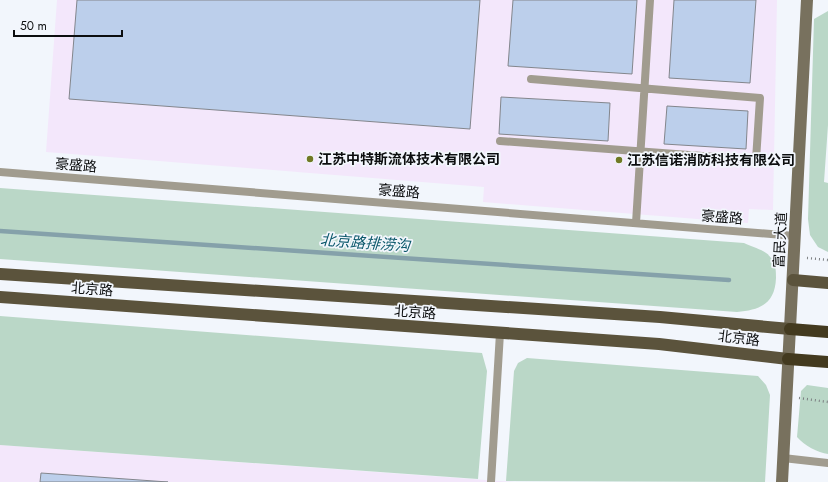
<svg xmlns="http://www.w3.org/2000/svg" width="828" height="482" font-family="Jost,'Noto Sans SC',sans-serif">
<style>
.industrial{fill:#f3e7fb}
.green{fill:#bad7c7}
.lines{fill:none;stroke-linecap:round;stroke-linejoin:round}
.stream{stroke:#85a1aa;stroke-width:4.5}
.building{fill:#bccfeb;stroke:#83868c}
.path{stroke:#7d8083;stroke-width:2.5;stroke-dasharray:1 3;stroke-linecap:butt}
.lane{stroke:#a19c8f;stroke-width:8}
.secondary{stroke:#78715e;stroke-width:12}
.primary{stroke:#5b533c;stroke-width:12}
.highway{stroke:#433a1f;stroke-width:12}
.poi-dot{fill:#707924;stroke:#f2f6fc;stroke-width:1.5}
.labels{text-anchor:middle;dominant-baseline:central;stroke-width:3.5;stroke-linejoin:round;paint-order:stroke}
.poi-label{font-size:14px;font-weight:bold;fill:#0c0e0f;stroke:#f2f6fc;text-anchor:start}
.street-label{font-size:14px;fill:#0c0e0f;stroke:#f2f6fc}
.water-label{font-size:15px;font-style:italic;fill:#0b586b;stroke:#f2f6fc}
</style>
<rect width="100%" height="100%" fill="#f2f6fc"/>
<path class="industrial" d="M 57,0 L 777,0 L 773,210 L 749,209 L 748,223 L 483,202 L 484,187 L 46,152 Z
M 0,445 L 515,482 L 0,482 Z"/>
<path class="green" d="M 828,11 L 828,125 L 824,182 L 828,183 L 828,252 L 818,247 L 810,235 L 808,219 L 814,19 Z
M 0,188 L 744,243 C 752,247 766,250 771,258 C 776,263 776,272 776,278 C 775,304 760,310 737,312 L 0,259 Z
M 0,316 L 482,353 L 487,371 L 478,479 L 0,445 Z
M 527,358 L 758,376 L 766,385 L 770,395 L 765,482 L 506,481 L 514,371 L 518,363 Z
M 807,385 L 828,388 L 828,454 C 818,453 804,445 797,437 L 801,391 Z"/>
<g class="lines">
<path class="stream" d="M 0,231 L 729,280"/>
</g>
<path class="building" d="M 77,0 L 480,0 L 470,129 L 69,99 Z
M 513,0 L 637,0 L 632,74 L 508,66 Z
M 674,0 L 756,0 L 750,83 L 669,78 Z
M 501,97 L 610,103 L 608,141 L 499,134 Z
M 667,106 L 748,111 L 746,149 L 664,144 Z
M 41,473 L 168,482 L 40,482 Z"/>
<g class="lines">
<path class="path" d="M 807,258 L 828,260
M 799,398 L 828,402"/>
<path class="lane" d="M 500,141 L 756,160 L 760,98 L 531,79
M 0,172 L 795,236
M 636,223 L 650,0
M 783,458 L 828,463
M 491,482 L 500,333"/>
<path class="secondary" d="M 782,482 L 807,0"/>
<path class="primary" d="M 0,274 L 660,317 L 790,329
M 793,280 L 828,283
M 0,297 L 659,344 L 788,359"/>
<path class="highway" d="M 790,329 L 828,332
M 788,359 L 828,362"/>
</g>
<g class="poi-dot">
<circle cx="310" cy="159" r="4"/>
<circle cx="619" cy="160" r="4"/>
</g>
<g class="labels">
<g class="poi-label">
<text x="318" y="159">江苏中特斯流体技术有限公司</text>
<text x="627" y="160">江苏信诺消防科技有限公司</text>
</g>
<g class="street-label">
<text transform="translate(76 165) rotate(5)">豪盛路</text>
<text transform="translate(399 191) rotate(5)">豪盛路</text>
<text transform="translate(722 217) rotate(5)">豪盛路</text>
<text transform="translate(780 240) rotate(-87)">富民大道</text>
<text transform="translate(92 289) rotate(4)">北京路</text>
<text transform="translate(415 312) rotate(4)">北京路</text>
<text transform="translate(739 338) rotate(7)">北京路</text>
</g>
<g class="water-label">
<text transform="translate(365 243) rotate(4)">北京路排涝沟</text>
</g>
</g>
<path d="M14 30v6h108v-6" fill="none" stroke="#0c0e0f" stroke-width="2"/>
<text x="20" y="30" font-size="12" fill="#0c0e0f" stroke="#f2f6fc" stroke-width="3" paint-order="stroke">50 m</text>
</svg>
